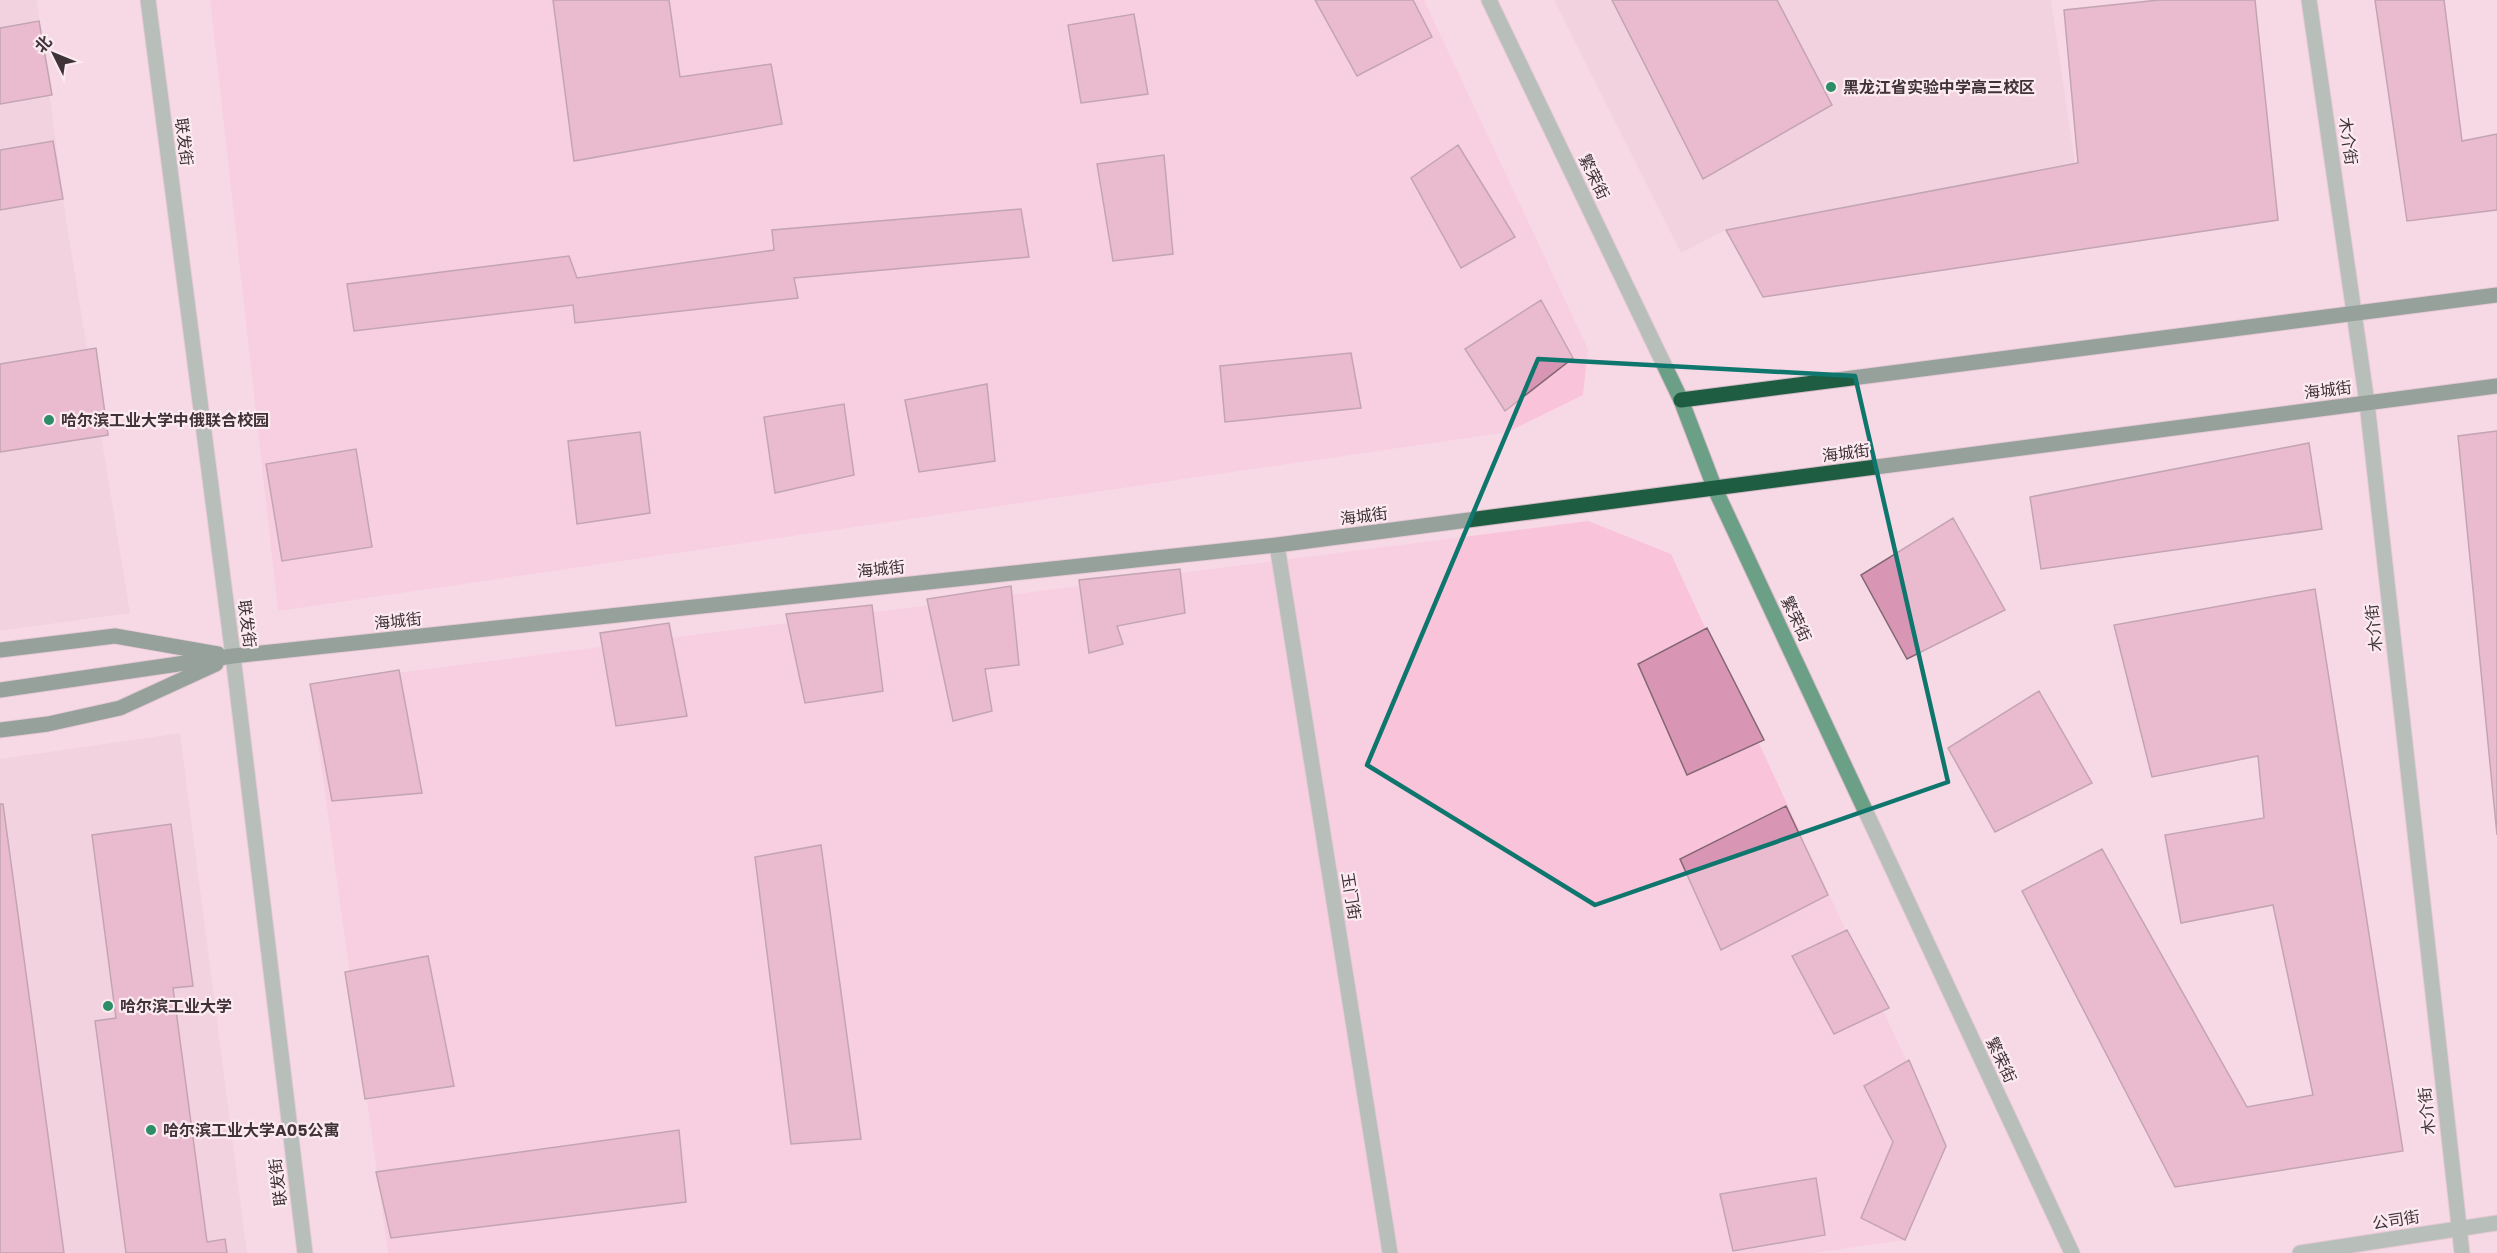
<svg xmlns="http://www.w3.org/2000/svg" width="2497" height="1253" font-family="Poppins,'Noto Sans SC',sans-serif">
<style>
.built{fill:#eecada}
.green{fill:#f9c3da}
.building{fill:#d996b4;stroke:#816772;stroke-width:1.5}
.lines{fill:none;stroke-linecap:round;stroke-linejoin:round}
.minor-casing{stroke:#d2b8c3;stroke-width:17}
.major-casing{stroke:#d2b8c3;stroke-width:17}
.minor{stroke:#6b9f86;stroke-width:15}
.major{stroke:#1f5d43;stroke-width:15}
.marked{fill:none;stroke:#0f766e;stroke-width:4.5;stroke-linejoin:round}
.poi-dot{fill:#2c8d66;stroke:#fceaf1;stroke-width:2}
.labels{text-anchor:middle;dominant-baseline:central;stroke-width:4.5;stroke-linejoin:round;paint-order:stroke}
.poi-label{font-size:16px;font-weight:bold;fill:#3f3338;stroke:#fceaf1;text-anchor:start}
.street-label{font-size:16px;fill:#3f3338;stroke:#fceaf1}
</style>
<rect width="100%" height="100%" fill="#f7d9e6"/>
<path class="built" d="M 0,0 L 37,0 L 66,219 L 130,613 L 0,631 Z
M 1554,0 L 2051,0 L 2077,175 L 1726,230 L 1681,253 Z
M 180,733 L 247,1253 L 0,1253 L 0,759 Z"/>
<path class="green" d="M 210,0 L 1424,0 L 1588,349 L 1583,395 L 1508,432 L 278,611 Z
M 1588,521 L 1671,554 L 1946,1146 L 1905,1240 L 1812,1253 L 388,1253 L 310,684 Z"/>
<path class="building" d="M 553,0 L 669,0 L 680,77 L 771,64 L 782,124 L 574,161 Z
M 1315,0 L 1413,0 L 1432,37 L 1357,76 Z
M 1612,0 L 1777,0 L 1832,105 L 1703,179 Z
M 2159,0 L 2255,0 L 2278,220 L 1763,297 L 1726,230 L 2078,163 L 2064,10 Z
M 2375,0 L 2444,0 L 2462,141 L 2497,134 L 2497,210 L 2407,221 Z
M 1134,14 L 1148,94 L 1081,103 L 1068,25 Z
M 39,21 L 52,95 L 0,104 L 0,28 Z
M 53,141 L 63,199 L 0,210 L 0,150 Z
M 1458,145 L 1515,237 L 1461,268 L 1411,178 Z
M 1164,155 L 1173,254 L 1113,261 L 1097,164 Z
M 1021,209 L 1029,257 L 794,278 L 798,298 L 575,323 L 573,305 L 354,331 L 347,284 L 569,256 L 577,278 L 774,250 L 772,230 Z
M 1541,300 L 1573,358 L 1505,411 L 1465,349 Z
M 96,348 L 108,435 L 0,452 L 0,364 Z
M 1351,353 L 1361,408 L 1225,422 L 1220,366 Z
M 987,384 L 995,461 L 919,472 L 905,400 Z
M 844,404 L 854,475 L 775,493 L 764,417 Z
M 2497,431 L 2497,835 L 2458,436 Z
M 640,432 L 650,513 L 577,524 L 568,441 Z
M 2309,443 L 2322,529 L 2041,569 L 2030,497 Z
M 356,449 L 372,547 L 282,561 L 266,464 Z
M 1953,518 L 2005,610 L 1907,659 L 1861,575 Z
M 1180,569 L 1185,613 L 1117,626 L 1123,644 L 1089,653 L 1079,580 Z
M 1011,586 L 1019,665 L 985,669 L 992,711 L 953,721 L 927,599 Z
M 2315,589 L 2403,1151 L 2175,1187 L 2022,891 L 2102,849 L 2247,1107 L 2313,1095 L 2273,905 L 2181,923 L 2165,835 L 2264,818 L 2258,756 L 2152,777 L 2114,625 Z
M 872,605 L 883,691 L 805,703 L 786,614 Z
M 669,623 L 687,716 L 616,726 L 600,633 Z
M 1707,628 L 1764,740 L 1687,775 L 1638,664 Z
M 399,670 L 422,793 L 332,801 L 310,684 Z
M 2039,691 L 2092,783 L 1995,832 L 1948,748 Z
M 0,804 L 3,804 L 64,1253 L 0,1253 Z
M 1786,806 L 1828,895 L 1721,950 L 1680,859 Z
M 171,824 L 193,986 L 173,988 L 207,1242 L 225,1239 L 227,1253 L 126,1253 L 95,1021 L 116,1018 L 92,835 Z
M 821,845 L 861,1139 L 791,1144 L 755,857 Z
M 1847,930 L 1889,1008 L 1834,1034 L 1792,956 Z
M 428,956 L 454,1086 L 365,1099 L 345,972 Z
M 1909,1060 L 1946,1146 L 1905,1240 L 1861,1218 L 1893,1142 L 1864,1086 Z
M 679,1130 L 686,1202 L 391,1238 L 376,1172 Z
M 1816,1178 L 1825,1235 L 1733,1251 L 1720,1194 Z"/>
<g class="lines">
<g class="minor-casing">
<path id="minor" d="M 148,0 L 233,656 L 305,1253
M 1489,0 L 1681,400 L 1715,489 L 2072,1253
M 2309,0 L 2367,403 L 2462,1253
M 1277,545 L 1390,1253
M 2300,1253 L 2497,1223"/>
</g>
<g class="major-casing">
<path id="major" d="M 1681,400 L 2497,295
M 0,650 L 115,636 L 218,654
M 0,690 L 233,656 L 1277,545 L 2497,386
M 0,730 L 48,724 L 120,708 L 216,664"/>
</g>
<use href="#minor" class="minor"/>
<use href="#major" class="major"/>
</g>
<path d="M0 0H2497V1253H0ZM 1538,359 L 1855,376 L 1948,782 L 1595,905 L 1367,765 Z" fill="#f7d9e6" fill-opacity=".55" fill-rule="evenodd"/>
<path class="marked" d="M 1538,359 L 1855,376 L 1948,782 L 1595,905 L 1367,765 Z"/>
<g class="poi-dot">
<circle cx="1831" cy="87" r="6"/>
<circle cx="49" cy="420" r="6"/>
<circle cx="108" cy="1006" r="6"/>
<circle cx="151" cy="1130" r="6"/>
</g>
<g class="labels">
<g class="poi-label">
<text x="1843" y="87">黑龙江省实验中学高三校区</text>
<text x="61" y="420">哈尔滨工业大学中俄联合校园</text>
<text x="120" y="1006">哈尔滨工业大学</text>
<text x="163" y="1130">哈尔滨工业大学A05公寓</text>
</g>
<g class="street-label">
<text transform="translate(2348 141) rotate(82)">木介街</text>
<text transform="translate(184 142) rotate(83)">联发街</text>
<text transform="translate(1594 177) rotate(64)">繁荣街</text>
<text transform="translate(2328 390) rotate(-7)">海城街</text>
<text transform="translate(1846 453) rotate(-7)">海城街</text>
<text transform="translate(1364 516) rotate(-7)">海城街</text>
<text transform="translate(881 569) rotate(-6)">海城街</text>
<text transform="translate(1796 619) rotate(65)">繁荣街</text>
<text transform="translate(398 621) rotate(-6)">海城街</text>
<text transform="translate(247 624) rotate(83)">联发街</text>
<text transform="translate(2374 628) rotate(-96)">木介街</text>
<text transform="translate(1351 896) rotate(81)">玉门街</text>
<text transform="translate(2001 1060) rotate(65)">繁荣街</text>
<text transform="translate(2427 1111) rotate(-96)">木介街</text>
<text transform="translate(278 1182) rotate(-97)">联发街</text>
<text transform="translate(2396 1220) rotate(-9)">公司街</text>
</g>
</g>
<g transform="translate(54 54) rotate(313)" stroke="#fceaf1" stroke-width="4.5" paint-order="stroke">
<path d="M0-4.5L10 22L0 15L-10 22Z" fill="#3f3338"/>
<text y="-9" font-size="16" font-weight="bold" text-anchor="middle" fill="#3f3338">北</text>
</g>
</svg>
